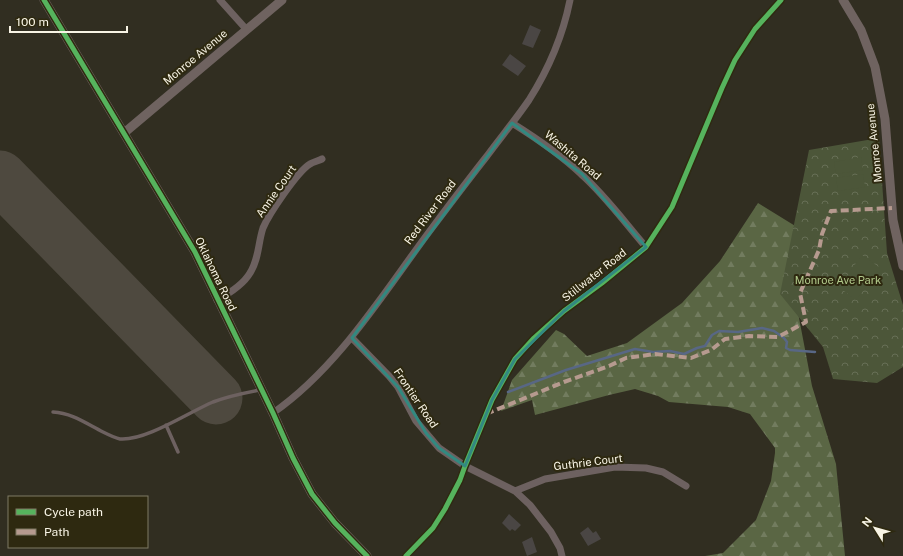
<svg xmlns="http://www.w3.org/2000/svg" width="903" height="556" font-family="'Public Sans',sans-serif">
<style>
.built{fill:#3d3718}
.forest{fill:url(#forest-firs)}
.park{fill:url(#park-crowns)}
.pitch{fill:#4c5639}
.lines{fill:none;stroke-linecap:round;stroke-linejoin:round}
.stream{stroke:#586785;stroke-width:2.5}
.runway{stroke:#4e493f;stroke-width:53}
.building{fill:#4a4644}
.lane{stroke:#6d6160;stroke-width:3.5}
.street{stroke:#6d6160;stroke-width:7}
.secondary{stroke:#6f6360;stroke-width:9}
.quiet{stroke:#b69a8f;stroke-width:4;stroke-dasharray:8 4;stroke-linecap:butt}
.cycleway-casing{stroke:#2e2910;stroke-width:8}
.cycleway{stroke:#56b35d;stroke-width:5}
.marked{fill:none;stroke:#328980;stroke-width:3;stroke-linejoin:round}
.labels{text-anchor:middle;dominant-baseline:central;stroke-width:4;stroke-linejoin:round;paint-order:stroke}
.street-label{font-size:11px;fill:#f8f4e5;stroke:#2e2910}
.park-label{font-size:11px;fill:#b2ca8c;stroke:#2e2910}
</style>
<defs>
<pattern id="forest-firs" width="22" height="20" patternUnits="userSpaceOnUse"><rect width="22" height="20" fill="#5a6644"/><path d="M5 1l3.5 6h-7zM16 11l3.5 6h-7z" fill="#727c5f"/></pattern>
<pattern id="park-crowns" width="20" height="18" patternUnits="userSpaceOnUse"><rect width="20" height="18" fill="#4c5639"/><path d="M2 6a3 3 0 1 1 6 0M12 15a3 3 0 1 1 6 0" fill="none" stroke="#676f56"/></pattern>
</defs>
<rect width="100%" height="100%" fill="#312e21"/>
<path class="built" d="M 0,168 L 222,397 L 208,401 L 0,187 Z"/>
<path class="forest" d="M 758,203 L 805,232 L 791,276 L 812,386 L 836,464 L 845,556 L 705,556 L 723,553 L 756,520 L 771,481 L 775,453 L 775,448 L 750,414 L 728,407 L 669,402 L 658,396 L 635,389 L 609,395 L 535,415 L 532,400 L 501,411 L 512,380 L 556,330 L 564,334 L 587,356 L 627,343 L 682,303 L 720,261 Z"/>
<path class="park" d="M 879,138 L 887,253 L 903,305 L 903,367 L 877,383 L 833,379 L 823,347 L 780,294 L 809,150 Z"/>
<path class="pitch" d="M 861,157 L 863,170 L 836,174 L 834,162 Z
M 863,174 L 865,187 L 838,191 L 836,178 Z
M 862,255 L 880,268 L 856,300 L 839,287 Z"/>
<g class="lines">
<path class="stream" d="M 508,392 L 566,370 L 635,349 L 653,352 L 670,351 L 684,354 L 697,348 L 705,346 L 712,335 L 719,331 L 738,332 L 762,328 L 774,331 L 784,338 L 787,342 L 786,348 L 790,350 L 815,352"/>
<path class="runway" d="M 0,177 L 216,398"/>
</g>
<path class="building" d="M 530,25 L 541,30 L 533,48 L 522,44 Z
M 510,54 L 526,66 L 518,76 L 502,65 Z
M 509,514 L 521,525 L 515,531 L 512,529 L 510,531 L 502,523 Z
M 588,527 L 593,533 L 596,531 L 601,539 L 588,546 L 580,533 Z
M 532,537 L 537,552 L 527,556 L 522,542 Z"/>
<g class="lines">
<path class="lane" d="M 53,412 C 72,413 87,424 103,432 C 109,435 115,438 120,439 C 146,441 189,412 213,402 C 229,396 244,393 260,390
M 166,425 L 178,452"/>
<path class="street" d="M 220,0 L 246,29
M 512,123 C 536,138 560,154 581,174 C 605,195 625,223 646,247
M 217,300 C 230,293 243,285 250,273 C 259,259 258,243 263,228 C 269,214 297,172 310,164 C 313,162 318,161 322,159
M 352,338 L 389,376 L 398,387 L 416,421 L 439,448 L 465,466 L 515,491 L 530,505 L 551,532 L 560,548 L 562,556
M 273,413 C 339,367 384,292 432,228 C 450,204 468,180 487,156 C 501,137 516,119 529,100 C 548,70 563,35 570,0
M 515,491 L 545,479 L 615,467 L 646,468 L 663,472 L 686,486
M 406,556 L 433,528 L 445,509 L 460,480 L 465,466 L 492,400 L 515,359 L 534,338 L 564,311 L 602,283 L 646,247 L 672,207 L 722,88 L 735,60 L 755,29 L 781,0"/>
<path class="secondary" d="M 44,0 L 195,252 L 273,413 L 293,458 L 312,494 L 335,523 L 367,556
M 843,0 L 861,30 L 875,67 L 885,119 L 893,220 L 903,266
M 124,133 L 282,0"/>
<path class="quiet" d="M 486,414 L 564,382 L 609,366 L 626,358 L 655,354 L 691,358 L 711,350 L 725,339 L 749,336 L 778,337 L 806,322 L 800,293 L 819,250 L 822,234 L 831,211 L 892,208"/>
<g class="cycleway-casing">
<path id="cycleway" d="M 44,0 L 195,252 L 273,413 L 293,458 L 312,494 L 335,523 L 367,556
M 406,556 L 433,528 L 445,509 L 460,480 L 465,466 L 492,400 L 515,359 L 534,338 L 564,311 L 602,283 L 646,247 L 672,207 L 722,88 L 735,60 L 755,29 L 781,0"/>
</g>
<use href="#cycleway" class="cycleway"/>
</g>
<path class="marked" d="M 512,123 L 582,174 L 646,247 L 564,311 L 515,359 L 492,400 L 465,466 L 439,448 L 426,433 L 398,387 L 352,338 Z"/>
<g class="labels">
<g class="street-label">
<text transform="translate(195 57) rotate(-40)">Monroe Avenue</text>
<text transform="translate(874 143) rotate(-96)">Monroe Avenue</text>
<text transform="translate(573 155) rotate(40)">Washita Road</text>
<text transform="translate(276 191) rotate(-55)">Annie Court</text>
<text transform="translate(430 212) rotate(-53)">Red River Road</text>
<text transform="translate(216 274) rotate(64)">Oklahoma Road</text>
<text transform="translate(594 275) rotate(-38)">Stillwater Road</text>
<text transform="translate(416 398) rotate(56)">Frontier Road</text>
<text transform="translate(588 462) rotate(-7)">Guthrie Court</text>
</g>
<g class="park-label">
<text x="838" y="280">Monroe Ave Park</text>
</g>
</g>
<rect x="8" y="496" width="140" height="52" fill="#2e2910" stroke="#7f7a65"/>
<rect x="16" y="509" width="20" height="6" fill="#56b35d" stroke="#7f7a65"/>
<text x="44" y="516" font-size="12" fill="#f8f4e5">Cycle path</text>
<rect x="16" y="529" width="20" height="6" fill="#b69a8f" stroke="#7f7a65"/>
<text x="44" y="536" font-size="12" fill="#f8f4e5">Path</text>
<g transform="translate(875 528) rotate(307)" stroke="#2e2910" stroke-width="3" paint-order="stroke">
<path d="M0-3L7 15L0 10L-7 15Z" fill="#f8f4e5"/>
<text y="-6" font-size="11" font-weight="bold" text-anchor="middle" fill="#f8f4e5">N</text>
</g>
<path d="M10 26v6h117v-6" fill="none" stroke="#f8f4e5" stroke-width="2"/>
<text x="16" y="26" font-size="12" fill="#f8f4e5" stroke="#2e2910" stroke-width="3" paint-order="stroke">100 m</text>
</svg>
